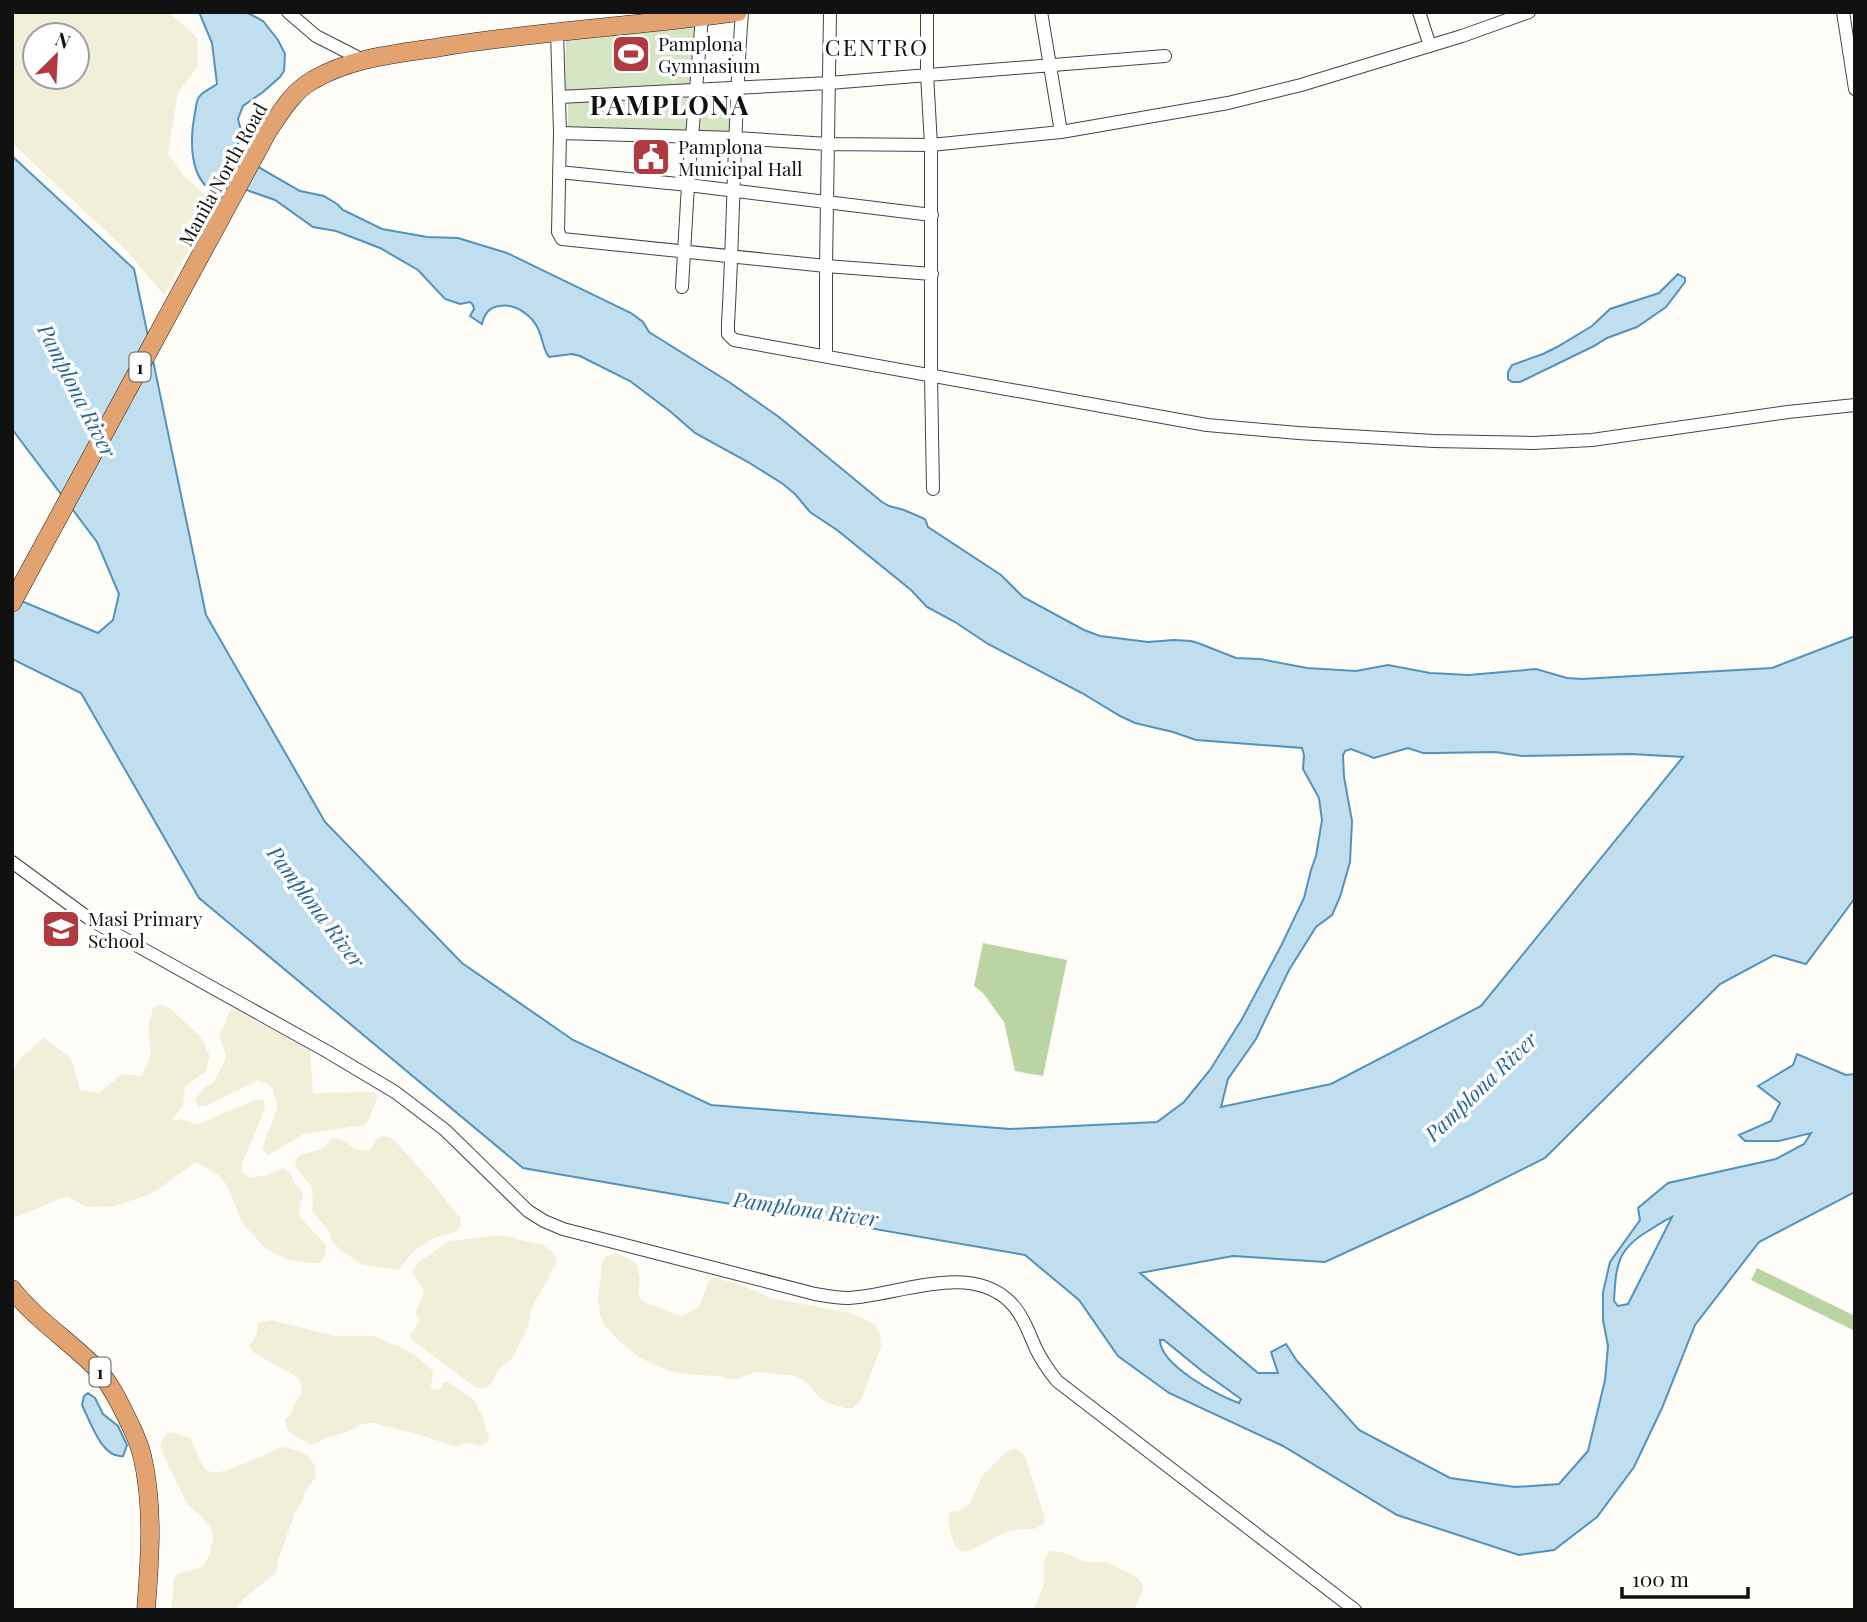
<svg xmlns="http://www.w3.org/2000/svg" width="1867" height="1622" font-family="'Playfair Display',serif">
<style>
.farmland{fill:#f2efd8;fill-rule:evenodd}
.green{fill:#d5e5c3}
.forest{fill:#bad4a4}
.water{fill:#c1deef;stroke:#5193bd;stroke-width:2;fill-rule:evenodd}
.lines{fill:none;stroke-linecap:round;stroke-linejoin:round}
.minor-casing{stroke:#444;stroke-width:14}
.highway-casing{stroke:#222;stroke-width:19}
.minor{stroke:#fff;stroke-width:12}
.highway{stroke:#e2a370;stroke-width:18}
.labels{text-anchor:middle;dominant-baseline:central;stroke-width:7;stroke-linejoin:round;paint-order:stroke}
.shield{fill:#fff;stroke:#585858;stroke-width:2}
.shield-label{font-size:18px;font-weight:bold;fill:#111}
.poi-label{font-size:19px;fill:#111;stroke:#fff;text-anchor:start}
.street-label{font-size:19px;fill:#111;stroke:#fff}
.water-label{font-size:21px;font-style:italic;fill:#286695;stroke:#fff}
.quarter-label{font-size:23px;letter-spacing:2px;fill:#111;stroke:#fff}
.district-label{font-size:26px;font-weight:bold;letter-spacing:2px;fill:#111;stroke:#fff}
</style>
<rect width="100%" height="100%" fill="#fefcf6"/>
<path class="farmland" d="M 12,12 L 169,12 L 197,38 L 198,66 L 178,93 L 168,154 L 184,176 L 214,203 L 164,295 L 127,251 L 12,143 ZM 77,35 L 77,77 L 35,77 L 35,35 Z
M 160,1004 L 171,1009 L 202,1038 L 210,1057 L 205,1072 L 185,1086 L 183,1106 L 171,1121 L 181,1119 L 197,1125 L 254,1100 L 262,1100 L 265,1103 L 264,1111 L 242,1163 L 241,1171 L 250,1178 L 268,1175 L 283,1168 L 290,1173 L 293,1180 L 303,1193 L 299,1213 L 300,1217 L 326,1245 L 325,1256 L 320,1263 L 307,1263 L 286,1259 L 266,1249 L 243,1224 L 227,1185 L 218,1175 L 196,1162 L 153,1193 L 115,1206 L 86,1207 L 67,1196 L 12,1219 L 12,1073 L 17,1062 L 43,1038 L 71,1058 L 80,1090 L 99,1093 L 122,1074 L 142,1076 L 151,1055 L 148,1027 L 153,1008 Z
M 231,1008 L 310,1049 L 313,1093 L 373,1092 L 378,1096 L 369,1119 L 364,1125 L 304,1134 L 268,1155 L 262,1149 L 276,1111 L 277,1104 L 272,1088 L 266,1083 L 257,1081 L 206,1106 L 199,1106 L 195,1099 L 206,1086 L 213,1083 L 224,1063 L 226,1055 L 219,1037 Z
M 383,1135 L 391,1138 L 397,1143 L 436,1187 L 451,1207 L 460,1216 L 461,1225 L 456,1232 L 436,1237 L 418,1248 L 411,1254 L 400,1268 L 396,1270 L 361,1264 L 338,1248 L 332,1241 L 327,1229 L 313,1212 L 312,1188 L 295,1166 L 297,1158 L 300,1155 L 323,1148 L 331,1139 L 336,1138 L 345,1141 L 357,1150 L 365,1151 L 370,1150 L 376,1140 Z
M 500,1235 L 543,1245 L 552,1251 L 556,1258 L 556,1262 L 550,1276 L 535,1302 L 531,1310 L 528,1328 L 512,1359 L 500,1368 L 490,1385 L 484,1388 L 476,1388 L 412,1340 L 410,1336 L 420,1320 L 415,1314 L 424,1294 L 422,1286 L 413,1274 L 413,1270 L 420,1261 L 449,1241 Z
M 617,1254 L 624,1256 L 636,1264 L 638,1267 L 640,1280 L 638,1294 L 642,1301 L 674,1314 L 683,1316 L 699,1307 L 708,1282 L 713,1277 L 744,1286 L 771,1298 L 850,1313 L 875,1324 L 880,1335 L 881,1347 L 861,1400 L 853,1408 L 845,1408 L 831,1404 L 821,1399 L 806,1382 L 795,1376 L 756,1372 L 738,1379 L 730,1379 L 715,1376 L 685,1374 L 666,1370 L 640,1358 L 619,1341 L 604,1325 L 600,1315 L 598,1298 L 602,1265 L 605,1257 Z
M 270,1320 L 335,1336 L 373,1336 L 405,1349 L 416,1356 L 432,1370 L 433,1374 L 431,1386 L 432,1390 L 440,1389 L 444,1382 L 448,1382 L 473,1399 L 483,1418 L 489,1438 L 488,1442 L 482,1446 L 466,1443 L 459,1446 L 451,1445 L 420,1435 L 373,1423 L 361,1424 L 350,1431 L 326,1438 L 315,1444 L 311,1445 L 293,1435 L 287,1429 L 285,1420 L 291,1414 L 295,1403 L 302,1392 L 300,1381 L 294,1375 L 254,1353 L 249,1346 L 256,1336 L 258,1323 Z
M 171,1432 L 190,1438 L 204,1468 L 211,1472 L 219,1472 L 231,1469 L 265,1455 L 280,1447 L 288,1448 L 307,1455 L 315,1465 L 316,1477 L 306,1490 L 302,1501 L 294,1515 L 278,1561 L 276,1573 L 243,1599 L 237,1610 L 171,1610 L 174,1578 L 178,1573 L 194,1570 L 204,1565 L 210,1553 L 213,1537 L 211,1529 L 201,1516 L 188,1505 L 160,1448 L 161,1443 L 167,1433 Z
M 1016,1449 L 1025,1456 L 1044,1515 L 1044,1524 L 1034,1529 L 1013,1530 L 1003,1533 L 969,1551 L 964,1552 L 960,1550 L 954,1545 L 948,1521 L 949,1515 L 951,1511 L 957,1512 L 969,1505 L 983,1475 L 1007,1451 Z
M 1050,1551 L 1063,1552 L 1085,1562 L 1106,1562 L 1138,1578 L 1143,1585 L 1143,1589 L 1134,1610 L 1034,1610 L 1044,1584 L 1044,1561 Z"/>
<path class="green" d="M 701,25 L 693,85 L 565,92 L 566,35 Z
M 700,94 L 731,95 L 730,133 L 699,132 Z
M 693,96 L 688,133 L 568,127 L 568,100 Z"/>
<path class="forest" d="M 983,943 L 1067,960 L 1043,1076 L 1015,1071 L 1004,1022 L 983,993 L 974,986 Z
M 1757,1268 L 1855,1316 L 1855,1331 L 1751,1280 Z"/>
<path class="water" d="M 199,12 L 246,12 L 263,21 L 278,40 L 285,54 L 284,71 L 280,77 L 263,92 L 243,106 L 238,119 L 242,134 L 236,149 L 241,157 L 300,191 L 324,196 L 337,204 L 343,210 L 382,229 L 427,237 L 458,238 L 507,253 L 631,313 L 643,322 L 649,332 L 729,382 L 779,417 L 882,502 L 889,506 L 904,510 L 925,519 L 928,527 L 1001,575 L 1023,597 L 1084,630 L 1100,636 L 1148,642 L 1174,640 L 1191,641 L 1198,643 L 1236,658 L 1260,659 L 1307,668 L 1356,671 L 1388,665 L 1430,673 L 1469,675 L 1536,669 L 1567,678 L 1582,679 L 1772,668 L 1855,636 L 1855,898 L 1806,964 L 1774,955 L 1720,984 L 1545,1158 L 1473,1194 L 1325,1262 L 1233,1256 L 1140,1273 L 1258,1373 L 1278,1373 L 1271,1352 L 1286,1344 L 1297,1361 L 1359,1430 L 1450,1478 L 1515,1487 L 1559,1484 L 1588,1451 L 1605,1380 L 1608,1346 L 1603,1320 L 1603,1292 L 1610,1262 L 1640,1220 L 1638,1208 L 1668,1183 L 1776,1159 L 1804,1144 L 1811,1133 L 1779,1141 L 1745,1141 L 1739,1135 L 1771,1121 L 1780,1103 L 1758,1086 L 1793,1065 L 1797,1054 L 1846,1075 L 1855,1074 L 1855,1192 L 1759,1242 L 1695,1325 L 1662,1408 L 1634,1467 L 1597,1517 L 1554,1550 L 1519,1555 L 1397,1515 L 1283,1446 L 1169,1393 L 1118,1356 L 1079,1300 L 1025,1255 L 523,1168 L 199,898 L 81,693 L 12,659 L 12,597 L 98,633 L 113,620 L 119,594 L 97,542 L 12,429 L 12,156 L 134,269 L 206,615 L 325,822 L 462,963 L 573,1040 L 711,1105 L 1010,1129 L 1157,1122 L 1184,1102 L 1210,1070 L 1242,1019 L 1281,946 L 1304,898 L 1311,870 L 1316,856 L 1322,820 L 1319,798 L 1303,769 L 1304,755 L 1302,748 L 1196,740 L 1173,732 L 1135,723 L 1120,716 L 1082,693 L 988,644 L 955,622 L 927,607 L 911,590 L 837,530 L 810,512 L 795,494 L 783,484 L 748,462 L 695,433 L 671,412 L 630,381 L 580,356 L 572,354 L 549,357 C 543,349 543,340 539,331 C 534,317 516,303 500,306 C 489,307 484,314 482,324 L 470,316 L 474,309 L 473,305 L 470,302 L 460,304 L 445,299 L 418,270 L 380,248 L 336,231 L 313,227 L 275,200 L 235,186 L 216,193 C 188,180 190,138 195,113 C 196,108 196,101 199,97 C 203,91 212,88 217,84 L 212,43 ZM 1408,748 L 1423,753 L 1435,753 L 1495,752 L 1522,756 L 1631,754 L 1683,757 L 1481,1006 L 1331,1084 L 1221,1107 L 1228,1079 L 1256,1039 L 1289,970 L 1316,927 L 1332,915 L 1340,897 L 1350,862 L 1352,821 L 1344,777 L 1343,755 L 1345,751 L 1351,749 L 1374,758 ZM 1672,1217 L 1628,1304 L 1618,1306 L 1614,1301 C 1616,1267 1616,1250 1648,1231 C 1656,1226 1665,1220 1672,1217 ZM 1160,1340 L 1164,1340 L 1202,1371 L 1241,1399 L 1239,1403 C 1218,1396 1160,1365 1160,1340 Z
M 1678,274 L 1685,278 L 1685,282 L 1666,307 L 1637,327 L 1607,338 L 1594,346 L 1520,382 L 1512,382 L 1508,379 L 1508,372 L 1512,365 L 1543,354 L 1557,347 L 1592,326 L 1610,309 L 1659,293 Z
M 88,1393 L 95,1398 L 103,1414 L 118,1426 L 127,1445 L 123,1456 C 102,1459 90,1421 82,1405 L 84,1396 Z"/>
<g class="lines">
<g class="minor-casing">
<path id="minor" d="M 288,12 L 316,36 L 363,60
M 742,12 C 734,116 734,220 728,324 L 728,334 L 734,340 L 1207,425 L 1298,433 L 1434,441 L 1533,443 L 1592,440 L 1788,412 L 1855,405
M 927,12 L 927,74 L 931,145 L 931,376 L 933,489
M 1041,12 L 1061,132
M 1419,12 L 1430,46
M 1843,12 L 1855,89
M 557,31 L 560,133 L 558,232 L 562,239 L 826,266 L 932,274
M 559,97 L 829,83 L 1165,56
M 560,133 L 736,138 L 828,144 L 931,145 L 1061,132 L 1228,103 L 1301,85 L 1462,36 L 1529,12
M 559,172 L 688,185 L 932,215
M 682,287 L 688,185 L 702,17
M 826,356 L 826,266 L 830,12
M 12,862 L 91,920 L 328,1052 L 395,1092 L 445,1130 L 528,1211 L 544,1221 L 563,1229 L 815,1294 C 826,1296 837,1298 848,1298 C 897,1296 969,1261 1010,1302 C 1023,1315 1029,1333 1036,1349 C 1042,1361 1049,1371 1057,1381 L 1355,1610"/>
</g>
<g class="highway-casing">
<path id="highway" d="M 12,603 L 268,131 C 280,113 293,91 313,80 C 352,57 397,54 441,47 C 540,31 639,26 738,12
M 12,1289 C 35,1319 67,1339 94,1366 C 107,1379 115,1394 123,1410 C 130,1424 138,1439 142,1455 C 154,1506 150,1558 146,1610"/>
</g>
<use href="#minor" class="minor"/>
<use href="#highway" class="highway"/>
</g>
<defs>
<g id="stadium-square" transform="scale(2.0125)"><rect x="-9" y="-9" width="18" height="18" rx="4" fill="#b13940" stroke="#fff"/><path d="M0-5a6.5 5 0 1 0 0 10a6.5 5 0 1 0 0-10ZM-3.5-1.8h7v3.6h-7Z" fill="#fff"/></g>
<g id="civic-square" transform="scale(2.0125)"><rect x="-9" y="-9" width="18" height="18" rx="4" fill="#b13940" stroke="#fff"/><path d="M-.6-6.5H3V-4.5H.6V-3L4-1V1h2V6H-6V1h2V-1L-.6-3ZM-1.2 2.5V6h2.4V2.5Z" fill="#fff"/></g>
<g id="school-square" transform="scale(2.0125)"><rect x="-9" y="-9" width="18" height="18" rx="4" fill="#b13940" stroke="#fff"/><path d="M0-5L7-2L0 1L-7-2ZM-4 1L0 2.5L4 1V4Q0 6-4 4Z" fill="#fff"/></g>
</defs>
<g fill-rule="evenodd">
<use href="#stadium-square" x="631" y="54"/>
<use href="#civic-square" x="651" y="157"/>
<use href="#school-square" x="61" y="929"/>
</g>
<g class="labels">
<g class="shield">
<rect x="129.5" y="352.5" width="21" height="29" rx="5"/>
<rect x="89.5" y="1357.5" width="21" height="29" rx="5"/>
</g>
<g class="shield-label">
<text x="140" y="367">1</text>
<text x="100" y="1372">1</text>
</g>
<g class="poi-label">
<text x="658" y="43">Pamplona<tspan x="658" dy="22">Gymnasium</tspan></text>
<text x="678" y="146">Pamplona<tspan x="678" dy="22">Municipal Hall</tspan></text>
<text x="88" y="918">Masi Primary<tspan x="88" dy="22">School</tspan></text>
</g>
<g class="street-label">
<text transform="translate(222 174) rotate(-61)">Manila North Road</text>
</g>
<g class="water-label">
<text transform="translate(78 390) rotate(63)">Pamplona River</text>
<text transform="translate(317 906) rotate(53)">Pamplona River</text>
<text transform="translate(1480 1086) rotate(-44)">Pamplona River</text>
<text transform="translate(806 1208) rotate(8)">Pamplona River</text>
</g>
<g class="quarter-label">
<text x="877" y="46">CENTRO</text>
</g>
<g class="district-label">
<text x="670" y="104">PAMPLONA</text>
</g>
</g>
<rect width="1867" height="1622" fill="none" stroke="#111111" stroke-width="28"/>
<g transform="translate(56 56) rotate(24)"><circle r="33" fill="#ffffff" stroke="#a0a0a0" stroke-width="2"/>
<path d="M0-5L12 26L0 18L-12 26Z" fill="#b13940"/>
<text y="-10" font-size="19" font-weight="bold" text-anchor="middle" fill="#111111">N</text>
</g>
<path d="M1622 1587v10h126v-10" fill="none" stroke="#111111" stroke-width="3.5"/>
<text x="1632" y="1587" font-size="21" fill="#111111" stroke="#ffffff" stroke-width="5" paint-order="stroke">100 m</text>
</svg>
